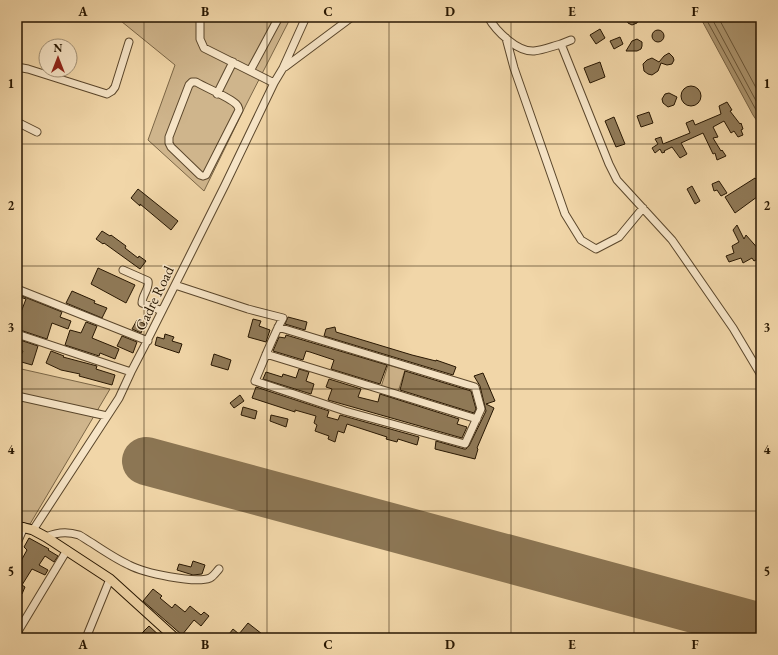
<svg xmlns="http://www.w3.org/2000/svg" width="778" height="655" font-family="'EB Garamond',serif">
<style>
.green{fill:#cfb58c;stroke:#7b6646}
.water{fill:#ac956f;stroke:#776243}
.lines{fill:none;stroke-linecap:round;stroke-linejoin:round}
.shore{stroke:#6a5638;stroke-width:1}
.runway{stroke:#8c7654;stroke-width:48}
.building{fill:#907a58;stroke:#271601}
.minor-casing{stroke:#5a462b;stroke-width:9}
.major-casing{stroke:#271601;stroke-width:11}
.minor{stroke:#f6e4c6;stroke-width:7}
.major{stroke:#f1d6a8;stroke-width:9}
.grid{fill:none;stroke:#271601;stroke-width:1;stroke-opacity:0.55}
.labels{text-anchor:middle;dominant-baseline:central;stroke-width:3;stroke-linejoin:round;paint-order:stroke}
.street-label{font-size:15px;fill:#271601;stroke:#f6e4c6}
.neatline{fill:none;stroke:#271601;stroke-width:1.5}
.grid-label{font-size:13px;text-anchor:middle;font-weight:bold;fill:#271601}
</style>
<rect width="100%" height="100%" fill="#f1d6a8"/>
<filter id="stains"><feTurbulence type="fractalNoise" baseFrequency=".005" numOctaves="4"/><feColorMatrix values="0 0 0 0 .2 0 0 0 0 .09 0 0 0 0 .02 0 0 0 .5 -.17"/></filter>
<radialGradient id="worn" r=".72"><stop offset=".6" stop-color="#630" stop-opacity="0"/><stop offset="1" stop-color="#630" stop-opacity=".3"/></radialGradient>
<path class="green" d="M 116,17 L 291,17 L 246,105 L 204,191 L 148,140 L 175,65 Z
M 388,365 L 405,370 L 398,392 L 381,387 Z
M 17,368 L 110,389 L 30,524 L 17,522 Z"/>
<path class="water" d="M 700,17 L 761,17 L 761,127 L 753,115 Z"/>
<g class="lines">
<path class="shore" d="M 705,17 L 761,119
M 711,17 L 761,110
M 718,17 L 761,97"/>
<path class="runway" d="M 146,461 L 761,627"/>
</g>
<path class="building" d="M 625,17 L 640,17 L 637,23 L 632,25 L 628,23 Z
M 600,29 L 605,38 L 596,44 L 590,35 Z
M652 36a6 6 0 1 1 12 0a6 6 0 1 1-12 0Z
M 620,37 L 623,44 L 614,49 L 610,41 Z
M 637,39 L 642,42 L 642,46 L 641,49 L 637,51 L 626,51 L 632,41 Z
M 669,53 L 673,57 L 674,60 L 672,64 L 667,65 L 661,63 L 658,71 L 652,75 L 648,74 L 644,71 L 643,64 L 647,60 L 652,58 L 659,62 L 664,56 Z
M 600,62 L 605,77 L 590,83 L 584,68 Z
M681 96a10 10 0 1 1 20 0a10 10 0 1 1-20 0Z
M 669,93 L 677,97 L 674,105 L 668,107 L 663,103 L 662,99 L 665,94 Z
M 727,102 L 732,110 L 730,111 L 740,124 L 741,123 L 743,129 L 741,130 L 743,135 L 738,137 L 734,131 L 731,133 L 724,121 L 713,127 L 718,137 L 713,138 L 721,151 L 722,150 L 726,156 L 717,160 L 715,153 L 713,154 L 703,133 L 681,143 L 687,154 L 680,158 L 672,147 L 664,151 L 665,152 L 662,153 L 660,149 L 655,153 L 652,148 L 658,144 L 655,139 L 661,137 L 663,144 L 690,133 L 686,123 L 693,120 L 695,125 L 721,114 L 719,106 Z
M 649,112 L 653,123 L 641,127 L 637,116 Z
M 614,117 L 625,144 L 616,147 L 605,121 Z
M 755,178 L 761,184 L 761,194 L 735,213 L 725,197 Z
M 719,181 L 727,193 L 721,196 L 717,190 L 714,191 L 712,184 Z
M 692,186 L 700,201 L 695,204 L 687,189 Z
M 138,189 L 178,221 L 171,230 L 140,204 L 140,206 L 131,198 Z
M 737,225 L 744,239 L 746,235 L 761,252 L 761,257 L 754,261 L 752,258 L 743,263 L 741,258 L 729,262 L 726,256 L 734,253 L 732,246 L 739,242 L 733,230 Z
M 102,231 L 110,236 L 111,235 L 126,246 L 125,248 L 138,258 L 139,256 L 146,261 L 140,269 L 104,243 L 103,244 L 96,239 Z
M 98,268 L 135,285 L 126,303 L 91,284 Z
M 72,291 L 95,301 L 94,303 L 107,308 L 102,318 L 66,303 Z
M 17,294 L 62,312 L 60,317 L 71,321 L 68,329 L 52,323 L 47,339 L 17,329 L 17,310 L 21,312 L 26,299 L 17,296 Z
M 288,317 L 307,322 L 305,330 L 285,324 Z
M 253,319 L 261,321 L 259,326 L 270,330 L 266,342 L 248,337 Z
M 137,320 L 145,324 L 141,333 L 132,329 Z
M 86,322 L 97,326 L 92,338 L 119,349 L 115,359 L 100,353 L 99,356 L 65,345 L 70,330 L 81,333 Z
M 335,327 L 336,332 L 412,355 L 436,361 L 436,360 L 456,367 L 453,375 L 324,336 L 326,329 Z
M 165,334 L 174,337 L 172,341 L 182,344 L 179,353 L 155,345 L 157,337 L 164,339 Z
M 286,335 L 387,365 L 380,384 L 331,369 L 334,360 L 310,352 L 306,351 L 303,360 L 273,351 L 279,337 L 285,338 Z
M 122,336 L 137,342 L 133,353 L 117,346 Z
M 17,339 L 38,346 L 32,365 L 18,361 L 23,351 L 17,348 Z
M 51,351 L 64,356 L 63,357 L 97,366 L 96,369 L 115,375 L 112,385 L 79,376 L 80,374 L 61,370 L 46,363 Z
M 214,354 L 231,360 L 228,370 L 211,365 Z
M 299,369 L 309,372 L 306,381 L 314,384 L 311,394 L 263,379 L 266,372 L 282,377 L 283,374 L 296,378 Z
M 405,371 L 471,391 L 476,409 L 474,413 L 400,390 Z
M 483,373 L 495,401 L 486,404 L 494,408 L 477,448 L 478,449 L 475,459 L 435,449 L 436,441 L 464,449 L 466,449 L 469,446 L 486,411 L 480,386 L 474,376 Z
M 329,379 L 361,389 L 358,397 L 378,402 L 380,394 L 459,419 L 457,424 L 467,427 L 462,438 L 328,400 L 332,389 L 326,387 Z
M 256,387 L 329,411 L 327,417 L 338,420 L 340,415 L 419,437 L 417,445 L 398,439 L 397,442 L 386,439 L 387,437 L 347,424 L 344,433 L 338,431 L 335,442 L 328,439 L 329,436 L 315,431 L 317,425 L 314,423 L 316,416 L 295,410 L 295,412 L 252,398 Z
M 240,395 L 244,401 L 234,408 L 230,403 Z
M 243,407 L 257,411 L 255,419 L 241,415 Z
M 271,415 L 288,419 L 286,427 L 270,421 Z
M 29,538 L 49,549 L 48,550 L 58,556 L 54,562 L 45,556 L 39,565 L 48,570 L 45,575 L 32,569 L 22,585 L 25,587 L 22,594 L 18,592 L 17,594 L 17,568 L 27,550 L 24,547 Z
M 193,561 L 205,565 L 202,574 L 193,575 L 177,570 L 179,564 L 191,567 Z
M 153,589 L 162,596 L 160,598 L 172,608 L 175,604 L 185,612 L 190,606 L 201,615 L 204,612 L 209,616 L 201,626 L 194,620 L 182,635 L 143,601 Z
M 248,623 L 262,634 L 259,638 L 226,638 L 233,629 L 239,634 Z
M 149,626 L 162,638 L 137,638 Z"/>
<g class="lines">
<g class="minor-casing">
<path id="minor" d="M 200,17 L 200,39 L 204,48 L 274,83
M 488,17 C 496,31 517,52 534,51 C 543,50 553,46 561,44 L 609,164 L 617,180 L 672,240 L 733,328 L 761,375
M 506,38 L 514,68 L 565,214 L 581,240 L 596,249 L 619,237 L 643,208
M 561,44 L 571,40
M 17,67 L 28,69 L 107,94 L 112,91 L 115,87 L 129,42
M 285,67 L 352,17
M 250,71 L 279,17
M 192,82 L 196,82 C 206,88 229,97 236,104 C 239,107 238,107 239,110 L 206,175 L 203,176 L 200,175 L 171,147 L 169,143 L 169,137 L 189,85 Z
M 217,94 L 233,62
M 17,122 L 37,132
M 123,270 L 148,281 C 150,288 142,295 142,303 L 162,311
M 175,285 L 248,309 L 283,318 C 272,338 264,360 255,381 L 345,411 L 465,444 L 481,409 L 475,387 L 278,327
M 17,289 L 148,341
M 17,334 L 131,372
M 266,354 L 477,419
M 17,396 L 107,416
M 33,530 L 119,398 L 131,372 L 145,345 L 225,185 L 274,83 L 283,68 L 306,17
M 46,537 C 57,532 67,531 79,535 C 83,537 88,541 92,543 C 104,551 116,559 129,565 C 144,573 195,584 210,578 C 214,576 216,572 219,569
M 17,543 L 24,527
M 17,633 L 67,550
M 86,638 L 110,579"/>
</g>
<g class="major-casing">
<path id="major" d="M 17,526 L 33,530 L 46,537 L 110,579 L 175,638"/>
</g>
<use href="#minor" class="minor"/>
<use href="#major" class="major"/>
</g>
<path class="grid" d="M 144,17 L 144,638M 267,17 L 267,638M 389,17 L 389,638M 511,17 L 511,638M 634,17 L 634,638M 17,144 L 761,144M 17,266 L 761,266M 17,389 L 761,389M 17,511 L 761,511"/>
<g class="labels">
<g class="street-label">
<text transform="translate(154 298) rotate(-64)">Cadre Road</text>
</g>
</g>
<rect width="778" height="655" fill="none" stroke="#f1d6a8" stroke-width="44"/>
<g transform="translate(58 58)"><circle r="19" fill="#f6e4c6" stroke="#a39277"/>
<path d="M0-3L7 15L0 10L-7 15Z" fill="#8f2418"/>
<text y="-6" font-size="11" font-weight="bold" text-anchor="middle" fill="#271601">N</text>
</g>
<rect x="22" y="22" width="734" height="611" class="neatline"/>
<g class="grid-label">
<text x="83" y="16">A</text>
<text x="205" y="16">B</text>
<text x="328" y="16">C</text>
<text x="450" y="16">D</text>
<text x="572" y="16">E</text>
<text x="695" y="16">F</text>
<text x="11" y="88">1</text>
<text x="767" y="88">1</text>
<text x="11" y="210">2</text>
<text x="767" y="210">2</text>
<text x="11" y="332">3</text>
<text x="767" y="332">3</text>
<text x="11" y="454">4</text>
<text x="767" y="454">4</text>
<text x="11" y="576">5</text>
<text x="767" y="576">5</text>
<text x="83" y="649">A</text>
<text x="205" y="649">B</text>
<text x="328" y="649">C</text>
<text x="450" y="649">D</text>
<text x="572" y="649">E</text>
<text x="695" y="649">F</text>
</g>
<rect width="100%" height="100%" filter="url(#stains)"/>
<rect width="100%" height="100%" fill="url(#worn)"/>
</svg>
